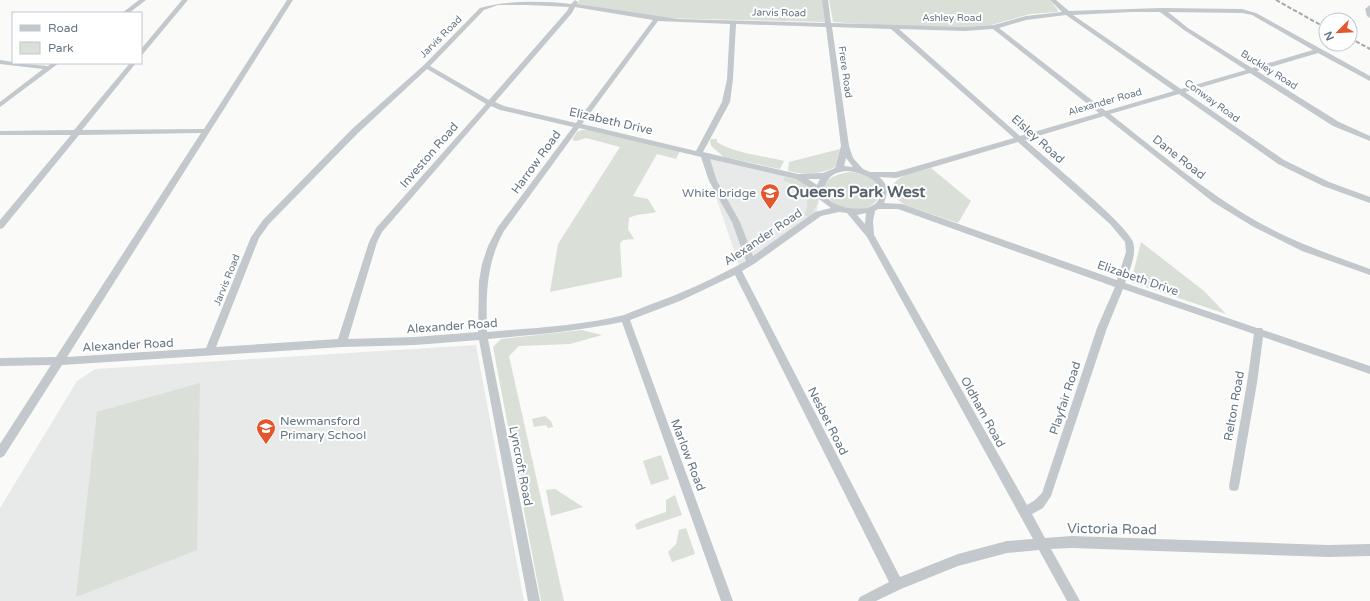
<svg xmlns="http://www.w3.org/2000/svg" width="1370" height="601" font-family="'Varela Round',sans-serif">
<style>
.built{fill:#e8e9e9}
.green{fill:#dadfd7}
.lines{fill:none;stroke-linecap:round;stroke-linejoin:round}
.minor{fill:#c3c8cc;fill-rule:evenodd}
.rail{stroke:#a2aab0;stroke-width:2;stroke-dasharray:4.5 2;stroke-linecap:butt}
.labels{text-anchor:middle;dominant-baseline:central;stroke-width:4;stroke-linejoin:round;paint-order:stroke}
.far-street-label{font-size:10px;fill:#657683;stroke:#fff}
.street-label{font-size:12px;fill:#657683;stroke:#fff}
.poi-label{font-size:12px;fill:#657683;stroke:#fff;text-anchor:end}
.near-street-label{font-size:14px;fill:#657683;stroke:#fff}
.district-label{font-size:16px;font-weight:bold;fill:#57646e;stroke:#fff}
</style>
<rect width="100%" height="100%" fill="#fafaf8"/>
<path class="built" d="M 702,156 L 797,178 L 818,190 L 820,197 L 816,214 L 739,265 Z
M 476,345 L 524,601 L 0,601 L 0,508 L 77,381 L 95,369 Z"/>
<path class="green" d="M 579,0 L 822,0 L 825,22 L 657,18 L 578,4 Z
M 829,0 L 1050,0 L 1058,10 L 1057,12 L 1030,14 L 991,25 L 969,27 L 894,26 L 833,22 Z
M 582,130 L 589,130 L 680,151 L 676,159 L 657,154 L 633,196 L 648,199 L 656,212 C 648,214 635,214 629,218 L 628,229 L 634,239 L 623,240 L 620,243 L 622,277 L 550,292 L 558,244 L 620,147 L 586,138 L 576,141 L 572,140 L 577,132 Z
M 711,139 L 717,139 L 717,142 C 733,153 765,156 784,161 L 780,169 L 724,157 L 711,146 L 710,141 Z
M 840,149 L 835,167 C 818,175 806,175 788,171 L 789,162 Z
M 931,168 L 971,201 L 958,223 L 905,205 L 894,197 L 891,189 C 897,173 917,172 931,168 Z
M 851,172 C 912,182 864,230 831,201 C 812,184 835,173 851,172 Z
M 785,177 C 799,180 823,187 817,204 C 814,210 813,213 808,217 L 805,215 C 812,194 802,188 783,180 Z
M 1141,242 L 1204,291 L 1226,314 L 1131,282 Z
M 582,330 L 602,335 L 570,344 L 519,346 L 509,356 L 564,601 L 541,601 L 493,347 L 501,339 Z
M 200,383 L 197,550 L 76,597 L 97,412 Z
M 545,416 L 551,421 L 553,427 L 548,428 L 546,425 L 534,427 L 532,419 Z
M 661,455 L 669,479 L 651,485 L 643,461 Z
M 555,489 L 583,507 L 551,516 L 546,490 Z
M 675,495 L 682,515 L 637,530 L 635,525 L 640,521 L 666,512 L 666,500 Z
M 686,528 L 695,554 L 672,562 L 668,552 L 676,544 L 679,530 Z"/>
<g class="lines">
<path class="minor" d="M 139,0 L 146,0 L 129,13 L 122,13 Z
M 182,0 L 188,0 L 143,54 L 141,55 L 141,49 Z
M 287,0 L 293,0 L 67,357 L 206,348 L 251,237 L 263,220 L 352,129 L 424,65 L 480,8 C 505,0 544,1 571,4 L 575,0 L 578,2 L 577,4 L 678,19 L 825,23 L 822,0 L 828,0 L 831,23 L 965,27 L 994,25 L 1026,16 L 1062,12 L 1050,0 L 1056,0 L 1069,11 L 1161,8 L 1242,9 L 1256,13 L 1370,76 L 1370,81 L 1368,80 L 1318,53 L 1257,71 L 1339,122 L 1370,136 L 1370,141 L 1333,126 L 1250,73 L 1185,92 L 1284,160 L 1329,182 L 1370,197 L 1370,203 L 1323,186 L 1278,164 L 1179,94 L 1110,114 C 1158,151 1205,192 1258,222 C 1294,242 1331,255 1370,269 L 1370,275 L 1302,251 L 1252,226 L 1213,202 L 1104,116 L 1025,140 C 1042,155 1129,226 1133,242 C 1137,255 1129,271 1125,283 L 1257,328 L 1262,328 L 1263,330 L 1370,366 L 1370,374 L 1263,337 L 1257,383 L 1239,486 L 1238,490 L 1234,491 L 1230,490 L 1229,486 L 1247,383 L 1254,334 L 1123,289 L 1107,328 L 1051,496 L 1043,508 L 1032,514 L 1045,538 L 1072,536 L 1328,545 L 1370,544 L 1370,556 L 1328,557 L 1072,548 L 1051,549 L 1080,601 L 1067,601 L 1039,550 L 1007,553 L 958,566 L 901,589 L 876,601 L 858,601 L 860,597 L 889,582 L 735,275 L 680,301 L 630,320 L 733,601 L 721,601 L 622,322 C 578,331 533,335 488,339 L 540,601 L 528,601 L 479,340 L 415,345 L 342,347 L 62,365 L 4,456 L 0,458 L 0,444 L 51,365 L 0,366 L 0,358 L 56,357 L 201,133 L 79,135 L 3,228 L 0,229 L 0,220 L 71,135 L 0,135 L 0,131 L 74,130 L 130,63 L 136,63 L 82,130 L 204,129 ZM 498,5 L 527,5 L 569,7 L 567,11 L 489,100 L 430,66 L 484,10 ZM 575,7 L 653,20 L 576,123 L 504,106 L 495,102 L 572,13 ZM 1132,12 L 1160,12 L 1184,30 L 1246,70 L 1181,89 L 1073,15 ZM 1168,12 L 1242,13 L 1252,15 L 1313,50 L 1252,68 L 1188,28 ZM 1066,15 L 1174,91 L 1106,111 L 999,28 L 1026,20 ZM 658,21 L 730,24 L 727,79 L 722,102 L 696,151 L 582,124 ZM 736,24 L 826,27 L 841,146 L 835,168 L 823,173 L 798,174 L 703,152 L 730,102 L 733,79 ZM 832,27 L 891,29 L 1014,138 L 896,172 L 870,172 L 863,169 L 853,158 L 849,146 ZM 899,29 L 965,31 L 993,29 L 1099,113 L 1020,136 ZM 427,69 L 486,104 L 376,228 L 369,242 L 338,339 L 216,347 L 259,238 L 269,224 L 358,133 ZM 491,106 L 500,110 L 573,127 L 498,227 L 488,246 L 482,264 L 479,281 L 478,332 L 415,337 L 348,339 L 377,242 L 382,232 ZM 579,128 L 701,157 L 709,181 L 732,222 L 746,261 C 715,278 683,293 649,305 C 641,308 632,312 624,315 C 579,326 533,328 487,332 C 486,294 486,264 504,231 ZM 1018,142 L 1110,224 L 1125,242 L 1126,252 L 1117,280 L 902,204 L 884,203 C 888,192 889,185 879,177 L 896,178 ZM 846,158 L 853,167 L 844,166 ZM 710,159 L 796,179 L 817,192 L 819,199 L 831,208 L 815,212 L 753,256 L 740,222 L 717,181 ZM 847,171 C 861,172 891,183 877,202 C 867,214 833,209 826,196 C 825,194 824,190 824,187 C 829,176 834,172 847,171 ZM 808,179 L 820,179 L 817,185 ZM 878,209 L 898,209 L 1115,287 L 1097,328 L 1042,493 L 1035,500 L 1027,505 L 874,235 L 873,221 L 875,211 ZM 839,212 L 847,213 L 867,237 L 1033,539 L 1007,541 L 958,554 L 900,577 L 742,271 L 754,264 L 821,216 ZM 866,213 L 865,224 L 857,215 Z
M 1370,5 L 1370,18 L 1367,16 L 1365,9 Z
M 0,60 L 13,62 L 13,63 L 48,66 L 52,63 L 59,63 L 0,107 L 0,102 L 43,69 L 0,64 Z"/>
<path class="rail" d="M 1276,0 L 1326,28
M 1350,38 L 1370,49"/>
</g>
<defs>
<g id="university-pin" transform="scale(1)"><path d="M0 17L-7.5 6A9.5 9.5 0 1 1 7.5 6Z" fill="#e4572e" stroke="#fff"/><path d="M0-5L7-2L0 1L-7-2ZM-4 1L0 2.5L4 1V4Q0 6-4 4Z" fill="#fff"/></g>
<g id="school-pin" transform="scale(1)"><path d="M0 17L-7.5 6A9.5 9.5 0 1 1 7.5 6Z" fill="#e4572e" stroke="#fff"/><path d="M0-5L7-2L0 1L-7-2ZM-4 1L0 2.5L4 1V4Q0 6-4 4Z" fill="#fff"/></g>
</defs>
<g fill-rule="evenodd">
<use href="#university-pin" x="770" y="193"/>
<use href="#school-pin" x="266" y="428"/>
</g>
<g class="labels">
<g class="far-street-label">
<text transform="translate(779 13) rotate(1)">Jarvis Road</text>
<text x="952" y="18">Ashley Road</text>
<text transform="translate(441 37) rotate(-45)">Jarvis Road</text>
<text transform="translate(1269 70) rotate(32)">Buckley Road</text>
<text transform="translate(845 72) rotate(82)">Frere Road</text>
<text transform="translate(1212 101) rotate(36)">Conway Road</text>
<text transform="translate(1105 102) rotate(-16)">Alexander Road</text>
<text transform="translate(227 280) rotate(-68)">Jarvis Road</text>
</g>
<g class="street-label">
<text transform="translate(611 121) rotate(13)">Elizabeth Drive</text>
<text transform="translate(1038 139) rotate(42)">Elsley Road</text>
<text transform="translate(429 155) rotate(-49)">Investon Road</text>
<text transform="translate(1179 157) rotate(38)">Dane Road</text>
<text transform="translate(536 162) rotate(-54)">Harrow Road</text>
<text transform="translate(763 237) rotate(-34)">Alexander Road</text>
<text transform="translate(1138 278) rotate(19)">Elizabeth Drive</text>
<text transform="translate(452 326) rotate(-4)">Alexander Road</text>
<text transform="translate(128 345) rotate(-3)">Alexander Road</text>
<text transform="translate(1065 398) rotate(-72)">Playfair Road</text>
<text transform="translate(1234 406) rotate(-80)">Relton Road</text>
<text transform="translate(983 412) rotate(61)">Oldham Road</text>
<text transform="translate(828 421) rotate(63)">Nesbet Road</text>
<text transform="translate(688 455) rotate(69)">Marlow Road</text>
<text transform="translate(521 466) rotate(79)">Lyncroft Road</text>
</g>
<g class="poi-label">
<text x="756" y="193">White bridge</text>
<text x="280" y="421" text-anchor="start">Newmansford<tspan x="280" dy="14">Primary School</tspan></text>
</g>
<g class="near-street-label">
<text transform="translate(1112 529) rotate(1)">Victoria Road</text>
</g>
<g class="district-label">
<text x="856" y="192">Queens Park West</text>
</g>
</g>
<rect x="12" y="12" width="130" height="52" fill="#ffffff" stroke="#c1c8cd"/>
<rect x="20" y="25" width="20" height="6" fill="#c3c8cc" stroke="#c1c8cd"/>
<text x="48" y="32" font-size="12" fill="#657683">Road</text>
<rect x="20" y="42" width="20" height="12" fill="#dadfd7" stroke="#c1c8cd"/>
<text x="48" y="52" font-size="12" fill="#657683">Park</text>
<g transform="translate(1338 32) rotate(246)"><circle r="19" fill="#ffffff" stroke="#c1c8cd"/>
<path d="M0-3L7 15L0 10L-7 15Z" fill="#e4572e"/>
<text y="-6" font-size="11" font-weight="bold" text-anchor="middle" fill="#657683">N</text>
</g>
</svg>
